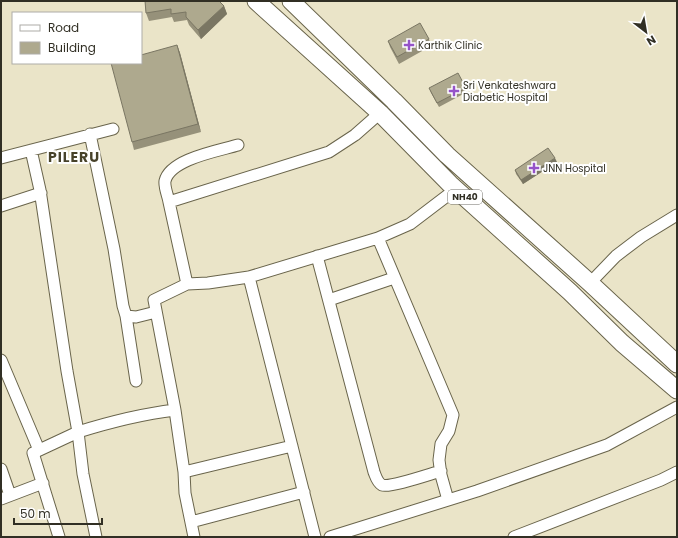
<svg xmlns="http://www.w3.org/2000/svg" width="678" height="538" font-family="Poppins,sans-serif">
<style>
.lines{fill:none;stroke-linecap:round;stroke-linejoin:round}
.minor-casing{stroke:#69644b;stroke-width:13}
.highway-casing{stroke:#69644b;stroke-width:19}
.minor{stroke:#fff;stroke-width:11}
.highway{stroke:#fff;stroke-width:17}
.wall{fill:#96917a}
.shaded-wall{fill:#7a7663}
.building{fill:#aea98e;stroke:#7a7663}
.poi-dot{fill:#9553c8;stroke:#fff;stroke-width:1.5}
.labels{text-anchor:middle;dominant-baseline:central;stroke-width:4;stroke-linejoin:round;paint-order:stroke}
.shield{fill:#fff;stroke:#6f6d66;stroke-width:1}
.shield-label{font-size:9px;font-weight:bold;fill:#312f24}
.poi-label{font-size:10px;fill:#312f24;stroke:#fff;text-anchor:start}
.district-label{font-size:14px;font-weight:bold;letter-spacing:1px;fill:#47422a;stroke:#fff}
</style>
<rect width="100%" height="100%" fill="#eae4c8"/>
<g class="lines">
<g class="minor-casing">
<path id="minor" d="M 90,134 L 114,249 L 123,306 L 126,316 L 136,317 L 156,312
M 31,150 L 40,190 L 67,371 L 78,432 C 110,422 142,414 175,410
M 1,158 L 113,129
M 169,202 C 168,196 164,187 165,181 C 170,159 218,151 238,145
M 1,206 L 41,193
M 378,238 L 453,415 L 449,431 L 441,444 L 439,460 L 441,475 L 448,500
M 317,256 L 374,472 C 376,477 377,482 382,485 C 390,488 430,474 441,471
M 249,277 L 315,537
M 590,283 L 616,256 L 641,237 L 677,215
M 187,284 L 169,202 L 329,152 L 355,135 L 380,113
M 329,300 L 394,278
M 126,316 L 136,381
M 1,360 L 39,450
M 292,446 L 184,472 L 175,410 L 154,300 L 187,284 L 208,283 L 249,277 L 378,238 L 410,224 L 456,189
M 1,469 L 10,495
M 184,472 L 185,493 L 194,537
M 1,499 L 43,483
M 191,522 L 304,492
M 59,537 L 33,453 L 78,432 L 83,474 L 96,537
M 330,537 L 477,491 L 607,445 L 677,407
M 514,537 L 661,480 L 677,472"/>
</g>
<g class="highway-casing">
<path id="highway" d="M 256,1 L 380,113 L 450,184 L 570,292 L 622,343 L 677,390
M 291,1 L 394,101 L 447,155 L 590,283 L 677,364"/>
</g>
<use href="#minor" class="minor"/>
<use href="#highway" class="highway"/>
</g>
<path class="wall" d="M 145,1 L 224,6 L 227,14 L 201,39 L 189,25 L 187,20 L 174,22 L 172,17 L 149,21 L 146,13 Z
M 429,39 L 431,46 L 399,64 L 390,47 L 388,41 Z
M 177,45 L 180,53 L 201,132 L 134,150 L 132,142 Z
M 429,88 L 466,88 L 467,92 L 439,107 L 431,93 Z
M 557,162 L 523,184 L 516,174 L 515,170 Z"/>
<path class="shaded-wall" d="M 224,6 L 227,14 L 201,39 L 198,30 Z
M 177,45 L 180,53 L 201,132 L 198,124 Z
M 555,158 L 557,162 L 523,184 L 521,180 Z"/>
<path class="building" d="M 145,1 L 219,1 L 224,6 L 198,30 L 186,17 L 186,12 L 171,14 L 171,9 L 146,13 Z
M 420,23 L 429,39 L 397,57 L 388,41 Z
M 177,45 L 198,124 L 132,142 L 111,63 L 141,63 L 141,55 Z
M 458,73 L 466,88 L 437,103 L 429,88 Z
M 548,148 L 555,158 L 521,180 L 515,170 Z"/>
<g class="poi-dot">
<path d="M407 39h4v4h4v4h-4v4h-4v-4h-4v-4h4z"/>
<path d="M452 85h4v4h4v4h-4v4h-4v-4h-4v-4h4z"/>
<path d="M532 162h4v4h4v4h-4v4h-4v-4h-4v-4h4z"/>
</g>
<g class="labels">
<rect class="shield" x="448" y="190" width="34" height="14" rx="3"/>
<g class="shield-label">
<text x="465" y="197">NH40</text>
</g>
<g class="poi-label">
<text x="418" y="45">Karthik Clinic</text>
<text x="463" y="85">Sri Venkateshwara<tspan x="463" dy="12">Diabetic Hospital</tspan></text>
<text x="543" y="168">JNN Hospital</text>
</g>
<g class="district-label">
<text x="74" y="157">PILERU</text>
</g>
</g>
<rect width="678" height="538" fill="none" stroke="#312f24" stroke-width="4"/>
<rect x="12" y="12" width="130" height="52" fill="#ffffff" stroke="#adaca7"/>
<rect x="20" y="25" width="20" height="6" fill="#ffffff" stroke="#adaca7"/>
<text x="48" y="32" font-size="12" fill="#312f24">Road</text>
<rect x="20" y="42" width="20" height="12" fill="#aea98e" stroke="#adaca7"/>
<text x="48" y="52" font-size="12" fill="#312f24">Building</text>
<g transform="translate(646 32) rotate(149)" stroke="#ffffff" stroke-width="3" paint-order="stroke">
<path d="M0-3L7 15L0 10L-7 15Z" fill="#312f24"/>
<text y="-6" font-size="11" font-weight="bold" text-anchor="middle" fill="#312f24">N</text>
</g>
<path d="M14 518v6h88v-6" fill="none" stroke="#312f24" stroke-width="2"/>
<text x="20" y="518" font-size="12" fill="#312f24" stroke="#ffffff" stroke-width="3" paint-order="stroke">50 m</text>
</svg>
